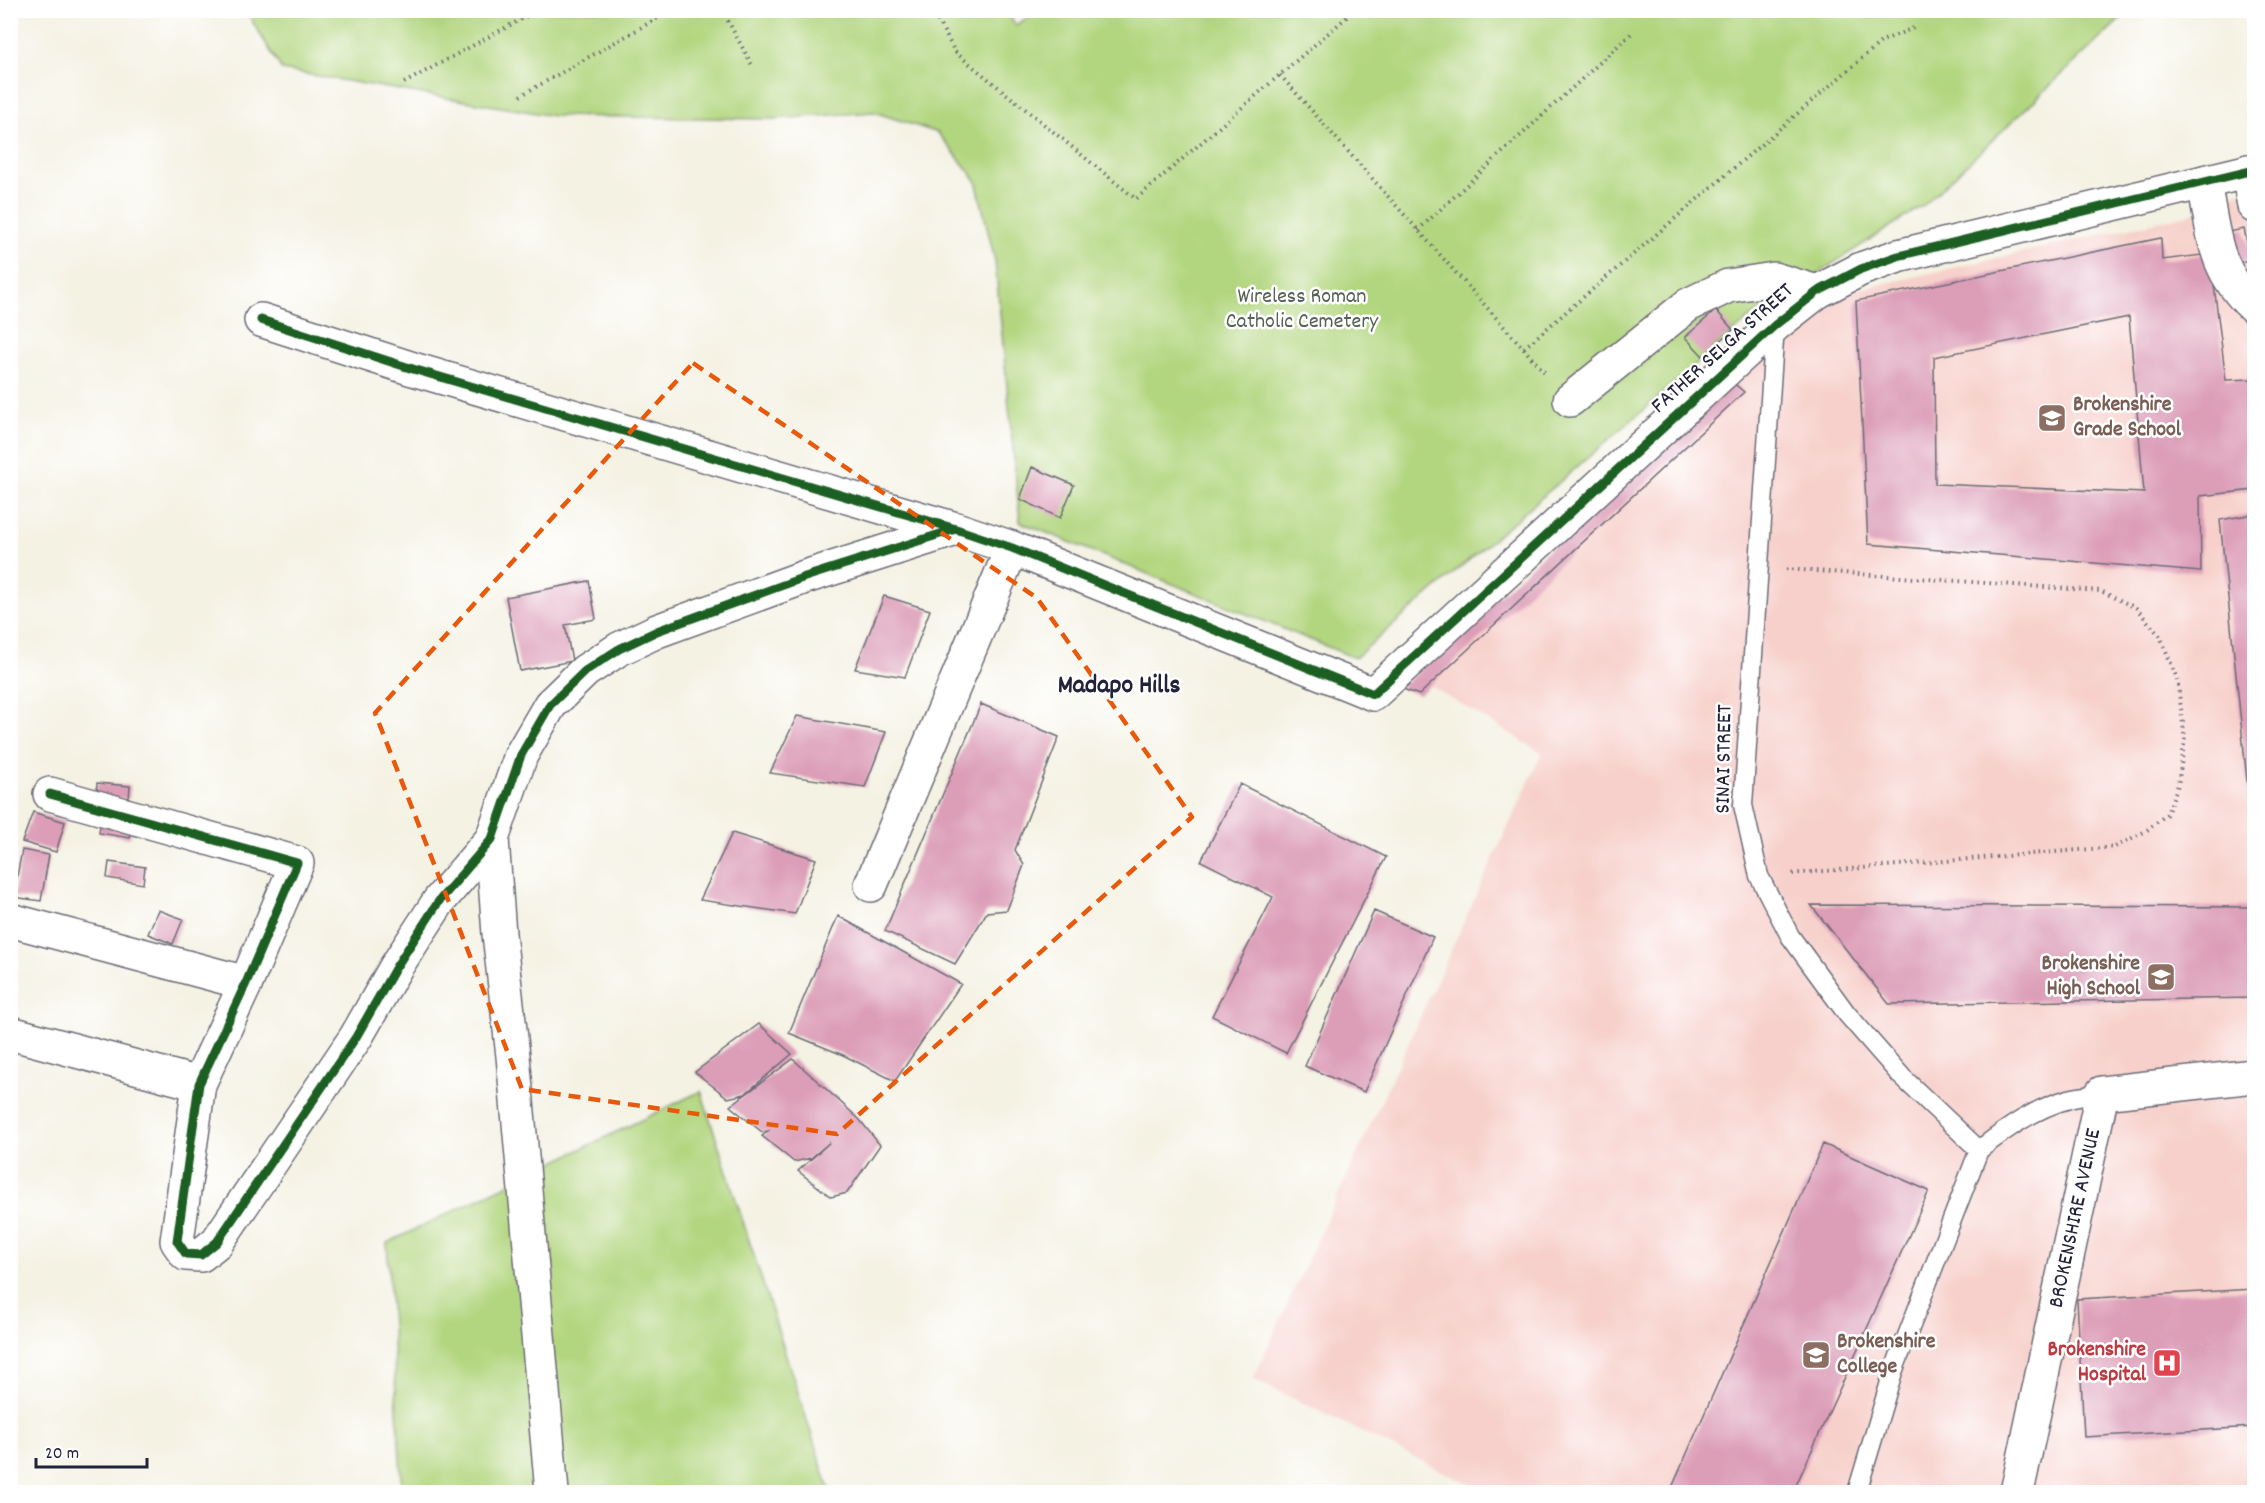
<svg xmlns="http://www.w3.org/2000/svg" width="2265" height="1503" font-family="Dekko,sans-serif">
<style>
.built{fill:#f7d0cb}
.green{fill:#b2d67f;stroke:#6a7c5d;stroke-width:1.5}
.building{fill:#dc9db7;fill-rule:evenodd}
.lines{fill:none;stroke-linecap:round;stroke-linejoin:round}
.service-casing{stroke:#6c6b76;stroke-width:21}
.minor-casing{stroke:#6c6b76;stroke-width:36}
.path{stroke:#6c6b76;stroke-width:4;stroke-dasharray:1.5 4.5;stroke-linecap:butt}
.service{stroke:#fff;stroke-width:18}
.minor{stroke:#fff;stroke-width:33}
.cycleway-casing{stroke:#fff;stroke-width:13}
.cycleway{stroke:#1b5e20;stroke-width:9}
.marked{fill:none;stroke:#e8590c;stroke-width:4.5;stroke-dasharray:12 8;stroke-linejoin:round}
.labels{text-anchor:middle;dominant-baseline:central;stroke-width:5;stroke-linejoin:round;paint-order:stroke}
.park-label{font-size:22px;fill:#546153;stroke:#fff}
.street-label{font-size:22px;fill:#22223b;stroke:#fff}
.education-label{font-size:22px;font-weight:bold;fill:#785e54;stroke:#fff;text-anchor:start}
.health-label{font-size:22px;font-weight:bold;fill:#be3a42;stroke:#fff;text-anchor:end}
.quarter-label{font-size:26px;font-weight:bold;fill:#22223b;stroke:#fff}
</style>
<rect width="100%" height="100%" fill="#fff"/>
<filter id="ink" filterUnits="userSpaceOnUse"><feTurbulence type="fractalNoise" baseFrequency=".0167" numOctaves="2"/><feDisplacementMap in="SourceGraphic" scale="12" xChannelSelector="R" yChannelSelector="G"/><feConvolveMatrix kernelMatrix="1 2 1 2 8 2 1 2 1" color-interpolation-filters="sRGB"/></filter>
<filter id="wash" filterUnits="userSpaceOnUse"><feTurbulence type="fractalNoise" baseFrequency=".008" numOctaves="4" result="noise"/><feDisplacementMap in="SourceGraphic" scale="24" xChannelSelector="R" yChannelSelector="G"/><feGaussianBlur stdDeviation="1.35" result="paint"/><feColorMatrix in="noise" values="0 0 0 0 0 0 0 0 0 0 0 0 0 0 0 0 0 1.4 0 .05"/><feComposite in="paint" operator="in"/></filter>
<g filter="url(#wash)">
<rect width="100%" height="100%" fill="#f4f2e3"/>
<path class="built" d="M 2254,185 L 2254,1492 L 1485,1492 L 1253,1379 L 1542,753 L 1416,677 L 1787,338 L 1851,291 L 2188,215 Z"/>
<path class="green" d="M 1004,10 L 1016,25 L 1039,10 L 2129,11 L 1924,205 L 1756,313 L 1355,658 L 1020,522 L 995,261 L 976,180 L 938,133 L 874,112 L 775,119 L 554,116 L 282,70 L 246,11 Z
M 701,1091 L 830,1492 L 402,1492 L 387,1243 Z"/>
<g id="blocks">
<path class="building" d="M 2244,229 L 2251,260 L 2235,263 L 2228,232 Z
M 2161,238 L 2162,260 L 2210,254 L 2226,380 L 2254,379 L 2254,490 L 2200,496 L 2201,572 L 1868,544 L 1856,301 ZM 2129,317 L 2144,493 L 1935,484 L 1934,357 Z
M 1716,310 L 1733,330 L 1703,356 L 1685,337 Z
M 1730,380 L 1744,392 L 1419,695 L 1400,688 Z
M 1032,467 L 1074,485 L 1060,518 L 1020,499 Z
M 2254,514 L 2254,839 L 2253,839 L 2220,520 Z
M 589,581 L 596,619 L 565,625 L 572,661 L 520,671 L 506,597 Z
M 884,596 L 930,610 L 905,677 L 855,669 Z
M 981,704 L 1059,737 L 1015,850 L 1024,865 L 1007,910 L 987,912 L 955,964 L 885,931 Z
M 797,716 L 886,732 L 865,787 L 770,773 Z
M 97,783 L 130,786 L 129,799 L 96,797 Z
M 1240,784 L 1386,857 L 1286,1053 L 1212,1016 L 1273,897 L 1201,861 Z
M 33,812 L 65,822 L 56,852 L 22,842 Z
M 101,818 L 133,823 L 130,838 L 99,833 Z
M 732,833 L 816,859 L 795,914 L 700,900 Z
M 22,850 L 49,855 L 41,901 L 13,897 Z
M 109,862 L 145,867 L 143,884 L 107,878 Z
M 1811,905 L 2254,907 L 2254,998 L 1889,1004 Z
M 158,910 L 183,919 L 173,944 L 148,934 Z
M 1374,911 L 1433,937 L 1364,1092 L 1305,1066 Z
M 838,916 L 961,984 L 895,1081 L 843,1055 L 789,1033 Z
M 759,1024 L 792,1054 L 745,1094 L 728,1098 L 695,1072 Z
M 793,1059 L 859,1119 L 880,1145 L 847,1193 L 831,1197 L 798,1171 L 830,1142 L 811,1158 L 794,1162 L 762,1136 L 768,1131 L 762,1132 L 730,1106 Z
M 1823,1144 L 1929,1191 L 1793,1492 L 1670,1492 Z
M 2254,1289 L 2254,1427 L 2084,1437 L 2077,1299 Z"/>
</g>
</g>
<g filter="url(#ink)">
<use href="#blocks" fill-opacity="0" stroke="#6c6b76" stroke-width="1.5"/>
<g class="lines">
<g class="service-casing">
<path id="service" d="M 1775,325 L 1743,805 L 1759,876 L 1790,936 L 1847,1014 L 1902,1077 L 1979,1150
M 1979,1150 C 2006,1129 2035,1108 2069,1099 C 2080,1096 2091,1095 2102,1093
M 1857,1492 L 1893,1372 L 1979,1150"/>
</g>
<g class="minor-casing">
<g id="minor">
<path d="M 2248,171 L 2254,206"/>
<path d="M 2204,182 C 2214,234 2213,269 2254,307"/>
<path d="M 261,320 L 413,369 L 956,529 L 1012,548 L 1373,694 L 1775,325 L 1817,292 L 1861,269 L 1898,256 L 2254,170"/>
<path d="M 1570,400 L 1688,305 L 1728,286 L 1774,279 L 1817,292"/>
<path d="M 50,794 L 297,863 L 246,983 L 199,1084 L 177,1241 L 186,1254 L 201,1255 L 217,1242 L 356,1037 L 396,967 L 439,901 L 492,839 L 521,755 L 550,705 L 585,671 L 619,649 L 657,631 L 805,577 L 956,529"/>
<path d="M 492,839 L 499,934 L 513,1056 L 552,1492"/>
<path d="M 871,885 L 1012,548"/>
<path d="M 10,920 L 246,983"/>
<path d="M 10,1033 L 199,1084"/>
<path id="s1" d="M 2017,1492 L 2102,1093 L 2254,1076"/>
</g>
</g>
<path class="path" d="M 722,10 L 753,67
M 932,10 L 955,52 L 1136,199 L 1355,10
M 1280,75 L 1547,375
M 404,83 L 538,10
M 520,96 L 672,10
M 1418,230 L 1633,32
M 1524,348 L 1882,41 L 1916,27
M 1786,569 L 2101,591 L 2136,608 L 2160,636 L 2177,678 L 2185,739 L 2178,785 L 2167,814 L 2146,831 L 2115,847 L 1789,874"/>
<use href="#service" class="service"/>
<use href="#minor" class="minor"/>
<g class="cycleway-casing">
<path id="cycleway" d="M 261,320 L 413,369 L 956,529 L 1012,548 L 1373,694 L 1775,325 L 1817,292 L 1861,269 L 1898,256 L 2254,170
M 50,794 L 297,863 L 246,983 L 199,1084 L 177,1241 L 186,1254 L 201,1255 L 217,1242 L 356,1037 L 396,967 L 439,901 L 492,839 L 521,755 L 550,705 L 585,671 L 619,649 L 657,631 L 805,577 L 956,529"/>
</g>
<use href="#cycleway" class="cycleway"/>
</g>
</g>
<path class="marked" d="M 693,363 L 1037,598 L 1192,817 L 837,1134 L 522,1089 L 375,713 Z"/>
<defs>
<g id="school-square" transform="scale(1.5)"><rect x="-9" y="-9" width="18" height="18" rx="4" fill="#8d6e63" stroke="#fff"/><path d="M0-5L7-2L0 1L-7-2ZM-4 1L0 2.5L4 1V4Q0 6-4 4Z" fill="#fff"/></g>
<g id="university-square" transform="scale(1.5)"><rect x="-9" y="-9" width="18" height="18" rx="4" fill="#8d6e63" stroke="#fff"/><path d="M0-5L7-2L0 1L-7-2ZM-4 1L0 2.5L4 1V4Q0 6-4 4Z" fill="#fff"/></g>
<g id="hospital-square" transform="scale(1.5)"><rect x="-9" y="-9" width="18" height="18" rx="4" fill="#e0444e" stroke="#fff"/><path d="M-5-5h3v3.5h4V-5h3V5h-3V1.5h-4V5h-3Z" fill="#fff"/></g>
</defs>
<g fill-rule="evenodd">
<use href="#school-square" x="2052" y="418"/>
<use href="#school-square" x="2161" y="977"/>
<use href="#university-square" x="1816" y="1355"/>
<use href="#hospital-square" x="2167" y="1363"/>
</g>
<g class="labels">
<g class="park-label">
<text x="1302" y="297">Wireless Roman<tspan x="1302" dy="25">Catholic Cemetery</tspan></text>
</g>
<g class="street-label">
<text transform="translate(1723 349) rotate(-42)">FATHER SELGA STREET</text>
<text transform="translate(1725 759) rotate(-89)">SINAI STREET</text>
<text stroke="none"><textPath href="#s1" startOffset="280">BROKENSHIRE AVENUE</textPath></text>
</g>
<g class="education-label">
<text x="2073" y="405">Brokenshire<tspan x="2073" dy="25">Grade School</tspan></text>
<text x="2140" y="964" text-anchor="end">Brokenshire<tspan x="2140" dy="25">High School</tspan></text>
<text x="1837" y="1342">Brokenshire<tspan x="1837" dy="25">College</tspan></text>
</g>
<g class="health-label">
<text x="2146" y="1350">Brokenshire<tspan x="2146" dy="25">Hospital</tspan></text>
</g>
<g class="quarter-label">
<text x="1119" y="686">Madapo Hills</text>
</g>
</g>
<rect width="2265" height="1503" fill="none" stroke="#fff" stroke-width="36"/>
<path d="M36 1458v9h111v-9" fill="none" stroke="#22223b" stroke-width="3"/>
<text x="45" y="1458" font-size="18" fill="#22223b" stroke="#ffffff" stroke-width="4.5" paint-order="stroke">20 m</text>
</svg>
